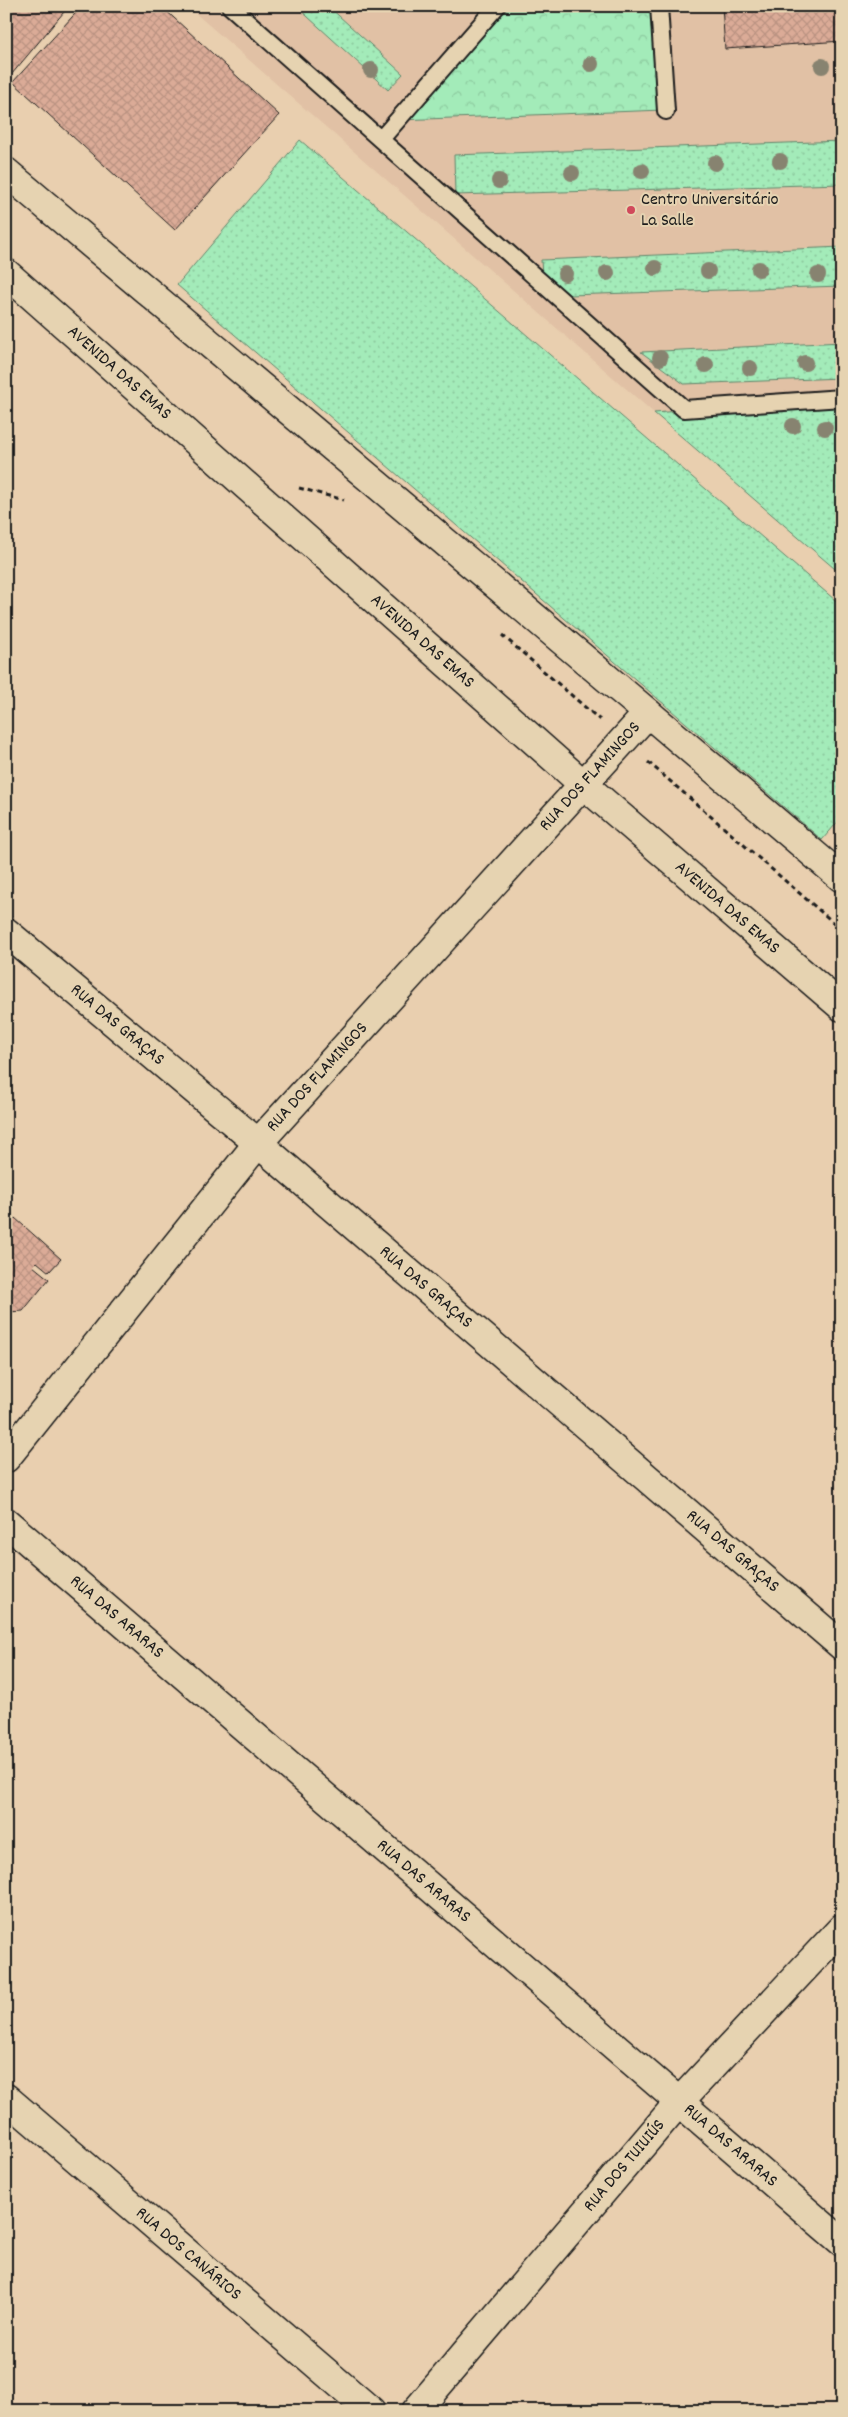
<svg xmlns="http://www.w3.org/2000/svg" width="848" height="2417" font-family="Dekko,sans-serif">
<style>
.built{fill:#e1c1a5}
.grass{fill:url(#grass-dots);stroke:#60846a}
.park{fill:url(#park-crowns);stroke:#60846a}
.building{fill:url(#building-cross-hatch);stroke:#1c1c1c}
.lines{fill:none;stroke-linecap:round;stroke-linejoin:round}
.lane-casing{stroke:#1c1c1c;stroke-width:20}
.street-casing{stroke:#1c1c1c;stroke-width:31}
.secondary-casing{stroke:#1c1c1c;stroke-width:31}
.path{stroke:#1c1c1c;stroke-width:3;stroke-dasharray:5 4;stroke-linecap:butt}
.lane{stroke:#e6d3b1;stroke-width:16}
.street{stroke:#e6d3b1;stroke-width:28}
.secondary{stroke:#e6d3b1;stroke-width:28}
.tree{fill:#87836f}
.poi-dot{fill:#d1495b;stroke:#e6d3b1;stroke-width:2}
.labels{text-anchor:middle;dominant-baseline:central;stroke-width:4;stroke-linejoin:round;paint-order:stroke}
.poi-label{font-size:18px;fill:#1c1c1c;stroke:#e6d3b1;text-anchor:start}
.street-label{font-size:18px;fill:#1c1c1c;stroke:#e6d3b1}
</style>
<defs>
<pattern id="grass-dots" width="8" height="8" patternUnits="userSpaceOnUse" patternTransform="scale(1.25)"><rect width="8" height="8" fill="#a3ebb9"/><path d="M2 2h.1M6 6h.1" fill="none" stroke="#8cc99e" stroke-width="1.8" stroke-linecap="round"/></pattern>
<pattern id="park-crowns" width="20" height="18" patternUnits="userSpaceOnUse" patternTransform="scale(1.25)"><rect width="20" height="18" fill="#a3ebb9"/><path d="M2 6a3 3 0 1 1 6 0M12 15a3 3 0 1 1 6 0" fill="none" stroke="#8cc99e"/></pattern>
<pattern id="building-cross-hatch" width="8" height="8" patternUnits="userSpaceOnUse" patternTransform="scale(1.25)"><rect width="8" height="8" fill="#dbab97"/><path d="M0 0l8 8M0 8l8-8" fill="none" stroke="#bb9382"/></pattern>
</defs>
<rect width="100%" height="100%" fill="#e9cfaf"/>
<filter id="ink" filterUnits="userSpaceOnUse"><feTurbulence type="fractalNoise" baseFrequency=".02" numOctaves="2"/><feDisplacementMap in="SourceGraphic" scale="10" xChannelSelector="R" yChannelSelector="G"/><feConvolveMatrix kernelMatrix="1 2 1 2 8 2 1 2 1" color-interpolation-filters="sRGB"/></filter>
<g filter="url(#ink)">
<path class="built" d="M 187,6 L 842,6 L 842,575 L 654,413 Z"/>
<path class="grass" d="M 296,6 L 328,6 L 403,74 L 388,90 Z
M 300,140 L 842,606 L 842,817 L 822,840 L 177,285 Z
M 842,141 L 842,184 L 455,195 L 454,155 Z
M 842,247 L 842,286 L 569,295 L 542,275 L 541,260 Z
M 842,342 L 842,378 L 684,384 L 641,352 Z
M 842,398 L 842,575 L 654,413 Z"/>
<path class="park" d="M 497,6 L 658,6 L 664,110 L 399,120 Z"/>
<path class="building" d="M 6,6 L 69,6 L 6,81 Z
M 82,6 L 161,6 L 279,115 L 175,230 L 13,82 Z
M 722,6 L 841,6 L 842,41 L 725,49 Z
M 6,1210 L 61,1259 L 49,1272 L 37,1262 L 33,1266 L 49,1279 L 23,1311 L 8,1312 L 6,1314 Z"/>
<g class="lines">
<g class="lane-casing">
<path id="lane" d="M 230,6 L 684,409 L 842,398
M 659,6 L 666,111
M 381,139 L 497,6"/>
</g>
<g class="street-casing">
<g id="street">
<path id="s1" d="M 6,932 L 258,1143 L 842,1646"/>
<path id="s2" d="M 6,1458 L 258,1143 L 648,713"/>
<path id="s3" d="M 6,1522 L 842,2242"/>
<path id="s4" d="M 6,2098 L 371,2411"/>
<path id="s5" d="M 416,2411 L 679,2102 L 842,1928"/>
</g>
</g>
<g class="secondary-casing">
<g id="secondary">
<path d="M 6,172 L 628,696 L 842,878"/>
<path id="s6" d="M 6,273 L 583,784 L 842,1007"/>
</g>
</g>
<path class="path" d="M 299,488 L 344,500
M 502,635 L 600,720
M 648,762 L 842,930"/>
<use href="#lane" class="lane"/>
<use href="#street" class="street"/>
<use href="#secondary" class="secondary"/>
</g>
<g class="tree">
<circle cx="591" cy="64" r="8"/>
<circle cx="822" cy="66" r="8"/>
<circle cx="371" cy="70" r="8"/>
<circle cx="780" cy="161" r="8"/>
<circle cx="715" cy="163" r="8"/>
<circle cx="642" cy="171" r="8"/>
<circle cx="572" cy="173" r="8"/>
<circle cx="499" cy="181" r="8"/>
<circle cx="655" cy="268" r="8"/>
<circle cx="759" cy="269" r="8"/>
<circle cx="708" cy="271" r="8"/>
<circle cx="607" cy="273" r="8"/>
<circle cx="565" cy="274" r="8"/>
<circle cx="818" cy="275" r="8"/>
<circle cx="660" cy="358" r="8"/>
<circle cx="805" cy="363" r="8"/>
<circle cx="706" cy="365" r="8"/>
<circle cx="750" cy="368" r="8"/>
<circle cx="793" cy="426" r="8"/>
<circle cx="825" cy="428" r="8"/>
</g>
</g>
<circle class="poi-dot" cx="631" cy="210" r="5"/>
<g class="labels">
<g class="poi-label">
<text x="641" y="200">Centro Universitário<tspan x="641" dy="21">La Salle</tspan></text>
</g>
<g class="street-label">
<text stroke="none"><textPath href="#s6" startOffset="151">AVENIDA DAS EMAS</textPath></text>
<text stroke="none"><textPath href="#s6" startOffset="556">AVENIDA DAS EMAS</textPath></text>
<text stroke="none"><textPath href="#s2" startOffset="898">RUA DOS FLAMINGOS</textPath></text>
<text stroke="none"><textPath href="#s6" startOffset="961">AVENIDA DAS EMAS</textPath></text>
<text stroke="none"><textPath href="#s1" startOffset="145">RUA DAS GRAÇAS</textPath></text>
<text stroke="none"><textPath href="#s2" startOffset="492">RUA DOS FLAMINGOS</textPath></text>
<text stroke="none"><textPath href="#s1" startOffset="550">RUA DAS GRAÇAS</textPath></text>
<text stroke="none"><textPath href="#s1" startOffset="955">RUA DAS GRAÇAS</textPath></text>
<text stroke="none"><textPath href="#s3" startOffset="146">RUA DAS ARARAS</textPath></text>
<text stroke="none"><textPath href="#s3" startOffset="551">RUA DAS ARARAS</textPath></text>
<text stroke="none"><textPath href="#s3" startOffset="956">RUA DAS ARARAS</textPath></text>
<text stroke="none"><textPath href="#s5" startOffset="322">RUA DOS TUIUIÚS</textPath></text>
<text stroke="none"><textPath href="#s4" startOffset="240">RUA DOS CANÁRIOS</textPath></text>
</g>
</g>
<rect width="848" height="2417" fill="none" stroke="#e6d3b1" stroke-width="25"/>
<rect x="12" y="12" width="823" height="2392" fill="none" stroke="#1c1c1c" stroke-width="2" filter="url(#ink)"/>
</svg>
